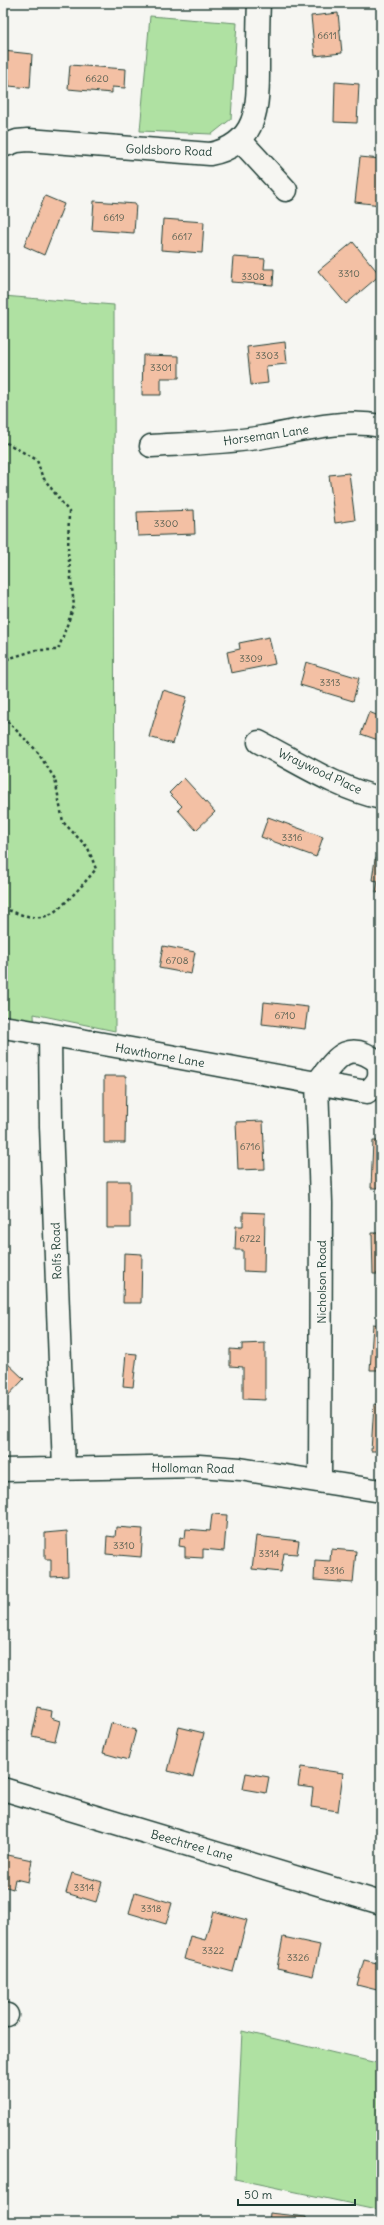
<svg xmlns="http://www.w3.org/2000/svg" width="384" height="2225" font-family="Delius,sans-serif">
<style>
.green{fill:#afe1a2;stroke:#678f6b}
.building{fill:#f3c0a4;stroke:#1f3d34}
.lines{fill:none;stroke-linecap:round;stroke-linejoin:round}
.minor-casing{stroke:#1f3d34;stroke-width:25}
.path{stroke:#1f3d34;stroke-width:2.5;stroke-dasharray:3 3;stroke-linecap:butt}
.minor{stroke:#f6f6f2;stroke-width:22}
.labels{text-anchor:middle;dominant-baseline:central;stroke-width:3.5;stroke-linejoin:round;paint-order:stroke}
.number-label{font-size:10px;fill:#545e50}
.street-label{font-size:12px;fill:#1f3d34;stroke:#f6f6f2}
</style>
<rect width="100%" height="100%" fill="#f6f6f2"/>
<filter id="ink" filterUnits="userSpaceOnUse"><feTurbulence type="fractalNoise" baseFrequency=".025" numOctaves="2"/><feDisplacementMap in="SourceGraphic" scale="8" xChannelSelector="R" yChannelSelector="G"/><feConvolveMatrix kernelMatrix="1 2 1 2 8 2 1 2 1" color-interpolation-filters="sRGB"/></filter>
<g filter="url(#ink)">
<path class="green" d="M 150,16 L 237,23 L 231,119 L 212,134 L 140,131 Z
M 3,296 L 114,305 L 115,1031 L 34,1014 L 35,1039 L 3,1033 Z
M 242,2031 L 381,2064 L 381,2210 L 235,2179 Z"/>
<path class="building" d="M 338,13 L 342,53 L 315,56 L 311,16 Z
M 3,51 L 32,54 L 30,88 L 9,86 L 9,80 L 3,79 Z
M 70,65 L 126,69 L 125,88 L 112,87 L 112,93 L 68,89 Z
M 335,82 L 359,84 L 357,123 L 334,122 Z
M 360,157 L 381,159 L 381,205 L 355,202 Z
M 45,196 L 64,204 L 44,255 L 24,246 Z
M 94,201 L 136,204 L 134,233 L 92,230 Z
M 163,219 L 204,222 L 202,253 L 161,250 Z
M 353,242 L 380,275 L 346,304 L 318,271 Z
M 233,257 L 265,259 L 264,269 L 274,269 L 273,285 L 231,282 Z
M 285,342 L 287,364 L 266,366 L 268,383 L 251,385 L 247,347 Z
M 143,355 L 179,356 L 179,378 L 161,378 L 161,395 L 142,395 Z
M 349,473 L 355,520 L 335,523 L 329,475 Z
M 194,510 L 195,534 L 138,536 L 137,512 Z
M 269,637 L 275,664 L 231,673 L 227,652 L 240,649 L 239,643 Z
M 306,662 L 359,678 L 353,701 L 300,685 Z
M 163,690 L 187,697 L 173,744 L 149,737 Z
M 369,712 L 381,717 L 381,741 L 361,734 Z
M 184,778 L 215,812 L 196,830 L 178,810 L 182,806 L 169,793 Z
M 268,817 L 323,837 L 316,857 L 261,837 Z
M 375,859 L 381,860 L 381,893 L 376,892 L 378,881 L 372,880 Z
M 163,946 L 195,952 L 191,974 L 159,968 Z
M 264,1002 L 308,1007 L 305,1029 L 262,1024 Z
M 104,1076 L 126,1076 L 125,1143 L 104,1143 Z
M 263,1121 L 265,1169 L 238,1170 L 236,1122 Z
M 373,1141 L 381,1141 L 381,1188 L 371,1188 Z
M 107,1181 L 130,1181 L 130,1228 L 107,1228 Z
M 243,1212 L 265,1213 L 264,1272 L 243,1271 L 243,1250 L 235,1250 L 236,1226 L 243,1226 Z
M 372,1233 L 381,1233 L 381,1274 L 373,1274 Z
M 124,1253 L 142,1254 L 141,1303 L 123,1303 Z
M 373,1324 L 381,1325 L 381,1370 L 370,1370 Z
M 265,1343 L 265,1400 L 243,1399 L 243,1367 L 230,1366 L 230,1349 L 242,1350 L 242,1344 Z
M 126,1353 L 137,1354 L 133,1387 L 123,1386 Z
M 5,1361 L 24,1379 L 3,1401 L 3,1363 Z
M 374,1404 L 381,1405 L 381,1451 L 371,1451 Z
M 212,1514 L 227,1515 L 224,1551 L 203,1549 L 203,1558 L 185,1557 L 185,1547 L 179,1546 L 180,1537 L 185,1538 L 186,1529 L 210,1531 Z
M 116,1527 L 143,1529 L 141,1557 L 106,1554 L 107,1536 L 115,1537 Z
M 67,1531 L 68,1576 L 51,1577 L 51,1559 L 45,1559 L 45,1533 Z
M 256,1536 L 299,1541 L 297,1554 L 284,1553 L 281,1572 L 252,1569 Z
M 331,1549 L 356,1551 L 353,1583 L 314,1580 L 315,1560 L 330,1561 Z
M 38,1708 L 52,1711 L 51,1718 L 60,1721 L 55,1741 L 32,1736 Z
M 111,1723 L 136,1730 L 128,1760 L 103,1753 Z
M 179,1727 L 204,1733 L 193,1777 L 168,1771 Z
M 301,1767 L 343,1773 L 338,1811 L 311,1807 L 313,1788 L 298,1786 Z
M 246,1773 L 269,1777 L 266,1793 L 243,1789 Z
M 3,1854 L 32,1860 L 28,1882 L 15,1879 L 13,1889 L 3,1886 Z
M 72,1873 L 102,1882 L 96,1902 L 66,1893 Z
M 135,1892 L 172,1903 L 166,1924 L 129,1913 Z
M 213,1911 L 247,1920 L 233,1972 L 184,1959 L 190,1936 L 205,1940 Z
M 283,1937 L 320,1945 L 313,1976 L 277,1968 Z
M 364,1960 L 381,1964 L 381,1991 L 357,1985 Z
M 269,2213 L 306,2217 L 306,2222 L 268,2222 Z"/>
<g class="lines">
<g class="minor-casing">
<path id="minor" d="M 240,140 L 286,190
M 3,146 L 17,141 L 28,140 L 210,154 C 259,144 258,105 258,64 C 258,44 258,23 259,3
M 151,446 C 186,444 222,443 257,438 C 297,432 340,418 381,426
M 259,742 C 298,762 338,789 381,798
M 3,1027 C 125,1046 245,1071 367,1092 C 379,1082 381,1077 378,1062 C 347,1038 336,1059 317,1083
M 50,1035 L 51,1126 L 64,1468
M 317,1083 L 321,1203 L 320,1481
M 3,1470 L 199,1466 L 240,1469 L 381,1491
M 3,1789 L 381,1903
M 3,2014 L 7,2015"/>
</g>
<path class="path" d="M 3,438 L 5,442 L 37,460 L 42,476 L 69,512 L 68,552 L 74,606 L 58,650 L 36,650 L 4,660 L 3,687
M 3,717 L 36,750 L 55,779 L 63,822 L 88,848 L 96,869 C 87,880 59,913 46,916 C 32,920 16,913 3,908"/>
<use href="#minor" class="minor"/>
</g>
</g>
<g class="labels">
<g class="number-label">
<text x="327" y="35">6611</text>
<text x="97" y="78">6620</text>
<text x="114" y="217">6619</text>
<text x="182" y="236">6617</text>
<text x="349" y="273">3310</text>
<text x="253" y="276">3308</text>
<text x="267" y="355">3303</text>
<text x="161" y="367">3301</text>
<text x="166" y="523">3300</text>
<text x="251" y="658">3309</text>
<text x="330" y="682">3313</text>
<text x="292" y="837">3316</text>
<text x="177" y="960">6708</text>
<text x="285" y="1015">6710</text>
<text x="250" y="1146">6716</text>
<text x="250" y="1238">6722</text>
<text x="124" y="1545">3310</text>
<text x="269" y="1553">3314</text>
<text x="334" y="1570">3316</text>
<text x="84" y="1887">3314</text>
<text x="151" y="1908">3318</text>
<text x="213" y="1950">3322</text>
<text x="298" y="1957">3326</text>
</g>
<g class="street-label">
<text transform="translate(169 150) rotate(2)">Goldsboro Road</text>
<text transform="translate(266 435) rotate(-8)">Horseman Lane</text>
<text transform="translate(320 771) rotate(25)">Wraywood Place</text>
<text transform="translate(160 1055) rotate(10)">Hawthorne Lane</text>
<text transform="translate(56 1251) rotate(-92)">Rolfs Road</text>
<text transform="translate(321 1282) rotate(-90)">Nicholson Road</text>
<text transform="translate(193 1468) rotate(1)">Holloman Road</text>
<text transform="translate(192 1845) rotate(16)">Beechtree Lane</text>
</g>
</g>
<rect width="384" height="2225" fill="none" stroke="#f6f6f2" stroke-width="16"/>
<rect x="8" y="8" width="368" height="2209" fill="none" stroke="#1f3d34" stroke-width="1.5" filter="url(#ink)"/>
<path d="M238 2199v6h117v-6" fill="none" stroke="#1f3d34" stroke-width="2"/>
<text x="244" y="2199" font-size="12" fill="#1f3d34" stroke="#f6f6f2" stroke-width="3" paint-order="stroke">50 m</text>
</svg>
